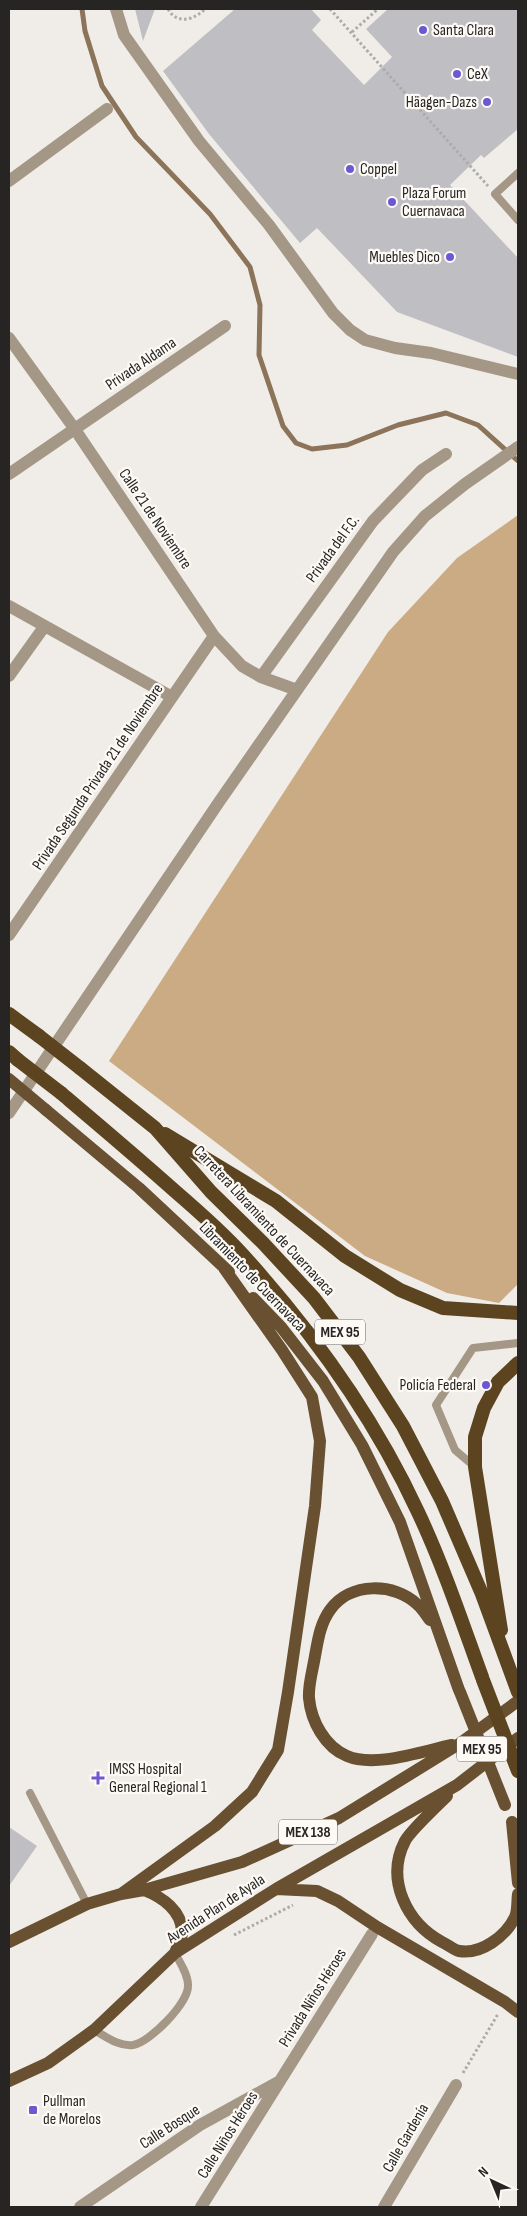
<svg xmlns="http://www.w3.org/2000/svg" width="527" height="2216" font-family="'Sofia Sans Condensed',sans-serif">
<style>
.forest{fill:#cbab84}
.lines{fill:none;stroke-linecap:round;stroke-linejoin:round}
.stream{stroke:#8b7459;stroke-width:5}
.building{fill:#bfbfc3}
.path{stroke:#adaba8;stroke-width:3;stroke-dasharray:2.5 2.5;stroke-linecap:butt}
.service{stroke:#a59786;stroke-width:8}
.minor{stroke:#a59786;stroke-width:12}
.primary{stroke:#685031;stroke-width:12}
.trunk{stroke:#5d4421;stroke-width:14}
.primary-bridge{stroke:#685031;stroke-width:12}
.trunk-bridge{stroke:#5d4421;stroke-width:14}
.poi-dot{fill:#6e58d2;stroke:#fdfaf6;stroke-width:2}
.labels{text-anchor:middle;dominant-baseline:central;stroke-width:4.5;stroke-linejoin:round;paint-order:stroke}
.shield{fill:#fdfaf6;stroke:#666563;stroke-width:1}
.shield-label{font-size:15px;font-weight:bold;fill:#262524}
.poi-label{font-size:16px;fill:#262524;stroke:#fdfaf6;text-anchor:start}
.street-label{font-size:16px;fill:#262524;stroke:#fdfaf6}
</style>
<rect width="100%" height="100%" fill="#f0ede9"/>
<path class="forest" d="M 518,515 L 518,1284 L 499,1303 L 447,1293 L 365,1256 L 109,1061 L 388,632 L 457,558 Z"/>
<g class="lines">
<path class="stream" d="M 82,9 L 85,31 L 102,86 L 136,137 L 210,214 L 250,267 L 260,305 L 259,355 L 283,426 L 296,443 L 312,449 L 347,445 L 398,425 L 446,413 L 478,425 L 518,461"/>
</g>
<path class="building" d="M 135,9 L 155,9 L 143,41 Z
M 235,9 L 311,9 L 321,20 L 312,30 L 364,85 L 392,57 L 366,29 L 388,9 L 518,9 L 518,129 L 484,158 L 481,155 L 450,185 L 518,258 L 518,357 L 397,312 L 317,228 L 300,243 L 209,134 L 163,71 Z
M 9,1827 L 37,1846 L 9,1886 Z"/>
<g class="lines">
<path class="path" d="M 168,9 C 177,25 194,20 205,9
M 330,9 L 488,186
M 352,32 L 378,9
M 234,1935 L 293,1905
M 463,2073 L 498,2014"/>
<path class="service" d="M 518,173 L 495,194 L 518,220
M 475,1467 L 455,1450 L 436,1405 L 473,1348 L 518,1343
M 30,1793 L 87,1904
M 94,2030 C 105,2036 119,2047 133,2045 C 150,2042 189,2003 188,1985 C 188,1974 180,1963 175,1953"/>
<path class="minor" d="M 116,9 L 124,35 L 199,141 L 269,225 L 333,313 L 350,330 L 365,340 L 395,348 L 431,353 L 518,374
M 9,181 L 107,109
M 9,338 L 74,428 L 214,636 L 242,666 L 261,677 L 297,690
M 9,474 L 225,326
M 9,606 L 172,697
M 9,676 L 44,627
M 261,677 L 373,521 L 422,470 L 446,454
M 9,935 L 214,636
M 9,1113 L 219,802 L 393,552 L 425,516 L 465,484 L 518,447
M 80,2207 L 200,2125 L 280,2081
M 201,2207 L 372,1934
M 384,2207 L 456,2085"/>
<path class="primary" d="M 46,1110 L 139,1188 L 229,1272
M 253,1298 L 281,1327 L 323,1381 L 362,1445 L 400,1522 L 459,1690
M 430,1620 C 426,1615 423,1609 418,1605 C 394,1582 350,1582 330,1610 C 320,1624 318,1640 315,1656 C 313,1669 308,1685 309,1698 C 311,1721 325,1747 347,1756 C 375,1768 423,1751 452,1745
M 447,1796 C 437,1806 410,1831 405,1841 C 385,1880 407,1923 442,1942 C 447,1944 454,1950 459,1951 C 481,1955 506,1936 515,1917 C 518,1911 517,1901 518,1894
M 512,1822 L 518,1883
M 276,1889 L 317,1891 L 338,1901 L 377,1927 L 505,2002 L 518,2012
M 144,1890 C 162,1897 183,1911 182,1934 C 181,1940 177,1947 175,1953
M 121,1894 L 215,1826 L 252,1792 L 278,1750 L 288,1692 L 315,1506 L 320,1441 L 312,1397 L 282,1350 L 224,1268
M 9,1942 L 87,1904 L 121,1894 L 144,1890 L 242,1862 L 339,1818 L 459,1744 L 518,1701
M 9,2081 L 48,2063 L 94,2030 L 175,1953 L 276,1889 L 457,1785 L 518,1738"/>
<path class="trunk" d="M 9,1014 L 39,1036
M 9,1052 L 18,1060
M 80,1068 L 155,1128 L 211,1192 L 263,1243 L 314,1298 L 359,1357 L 403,1426 L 442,1501 L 482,1594 L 518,1692
M 61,1093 C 100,1126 138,1158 176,1192 C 198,1211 222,1232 242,1254 C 312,1331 374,1417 418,1512 C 443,1565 462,1622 482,1677
M 165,1134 L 276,1201 L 345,1256 L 400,1290 L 443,1308 L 518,1313
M 501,1630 L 475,1467 L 475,1437 L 484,1408 L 498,1382 L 518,1363"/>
<path class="primary-bridge" d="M 9,1079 L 46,1110
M 460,1692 L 505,1805"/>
<path class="trunk-bridge" d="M 39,1036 L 80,1068
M 18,1060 L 61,1093
M 483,1680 L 518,1771"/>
</g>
<g class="poi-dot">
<circle cx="423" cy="30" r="5"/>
<circle cx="457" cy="74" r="5"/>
<circle cx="487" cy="102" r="5"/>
<circle cx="350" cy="169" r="5"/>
<circle cx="392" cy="202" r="5"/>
<circle cx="450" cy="257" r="5"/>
<circle cx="486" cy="1385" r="5"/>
<path d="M95.5 1770.5h5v5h5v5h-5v5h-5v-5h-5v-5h5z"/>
<rect x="28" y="2105" width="10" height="10" rx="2.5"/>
</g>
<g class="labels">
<g class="shield">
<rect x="315" y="1319.5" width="50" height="25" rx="4"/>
<rect x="457" y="1736.5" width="50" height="25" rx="4"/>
<rect x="279" y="1819.5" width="58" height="25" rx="4"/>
</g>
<g class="shield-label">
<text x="340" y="1332">MEX 95</text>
<text x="482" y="1749">MEX 95</text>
<text x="308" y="1832">MEX 138</text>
</g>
<g class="poi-label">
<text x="433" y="30">Santa Clara</text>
<text x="467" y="74">CeX</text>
<text x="477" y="102" text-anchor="end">Häagen-Dazs</text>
<text x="360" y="169">Coppel</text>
<text x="402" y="193">Plaza Forum<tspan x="402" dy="18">Cuernavaca</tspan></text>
<text x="440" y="257" text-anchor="end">Muebles Dico</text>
<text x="476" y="1385" text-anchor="end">Policía Federal</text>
<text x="109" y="1769">IMSS Hospital<tspan x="109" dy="18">General Regional 1</tspan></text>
<text x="43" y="2101">Pullman<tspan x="43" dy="18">de Morelos</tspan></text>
</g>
<g class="street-label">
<text transform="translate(141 364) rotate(-34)">Privada Aldama</text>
<text transform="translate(155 519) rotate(56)">Calle 21 de Noviembre</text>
<text transform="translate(333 549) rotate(-54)">Privada del F.C.</text>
<text transform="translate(98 777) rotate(-56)">Privada Segunda Privada 21 de Noviembre</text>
<text transform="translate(264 1221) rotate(47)">Carretera Libramiento de Cuernavaca</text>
<text transform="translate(252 1277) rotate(46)">Libramiento de Cuernavaca</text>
<text transform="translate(216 1909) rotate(-33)">Avenida Plan de Ayala</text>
<text transform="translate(313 1998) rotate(-58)">Privada Niños Héroes</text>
<text transform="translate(170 2127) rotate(-33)">Calle Bosque</text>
<text transform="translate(228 2135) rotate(-58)">Calle Niños Héroes</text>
<text transform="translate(406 2138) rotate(-60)">Calle Gardenía</text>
</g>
</g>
<rect width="527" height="2216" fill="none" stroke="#262524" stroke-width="20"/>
<g transform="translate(492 2181) rotate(316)" stroke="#fdfaf6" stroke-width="4" paint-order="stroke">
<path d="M0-4L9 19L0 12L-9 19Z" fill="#262524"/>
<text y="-8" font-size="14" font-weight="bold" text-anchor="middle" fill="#262524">N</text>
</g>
</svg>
